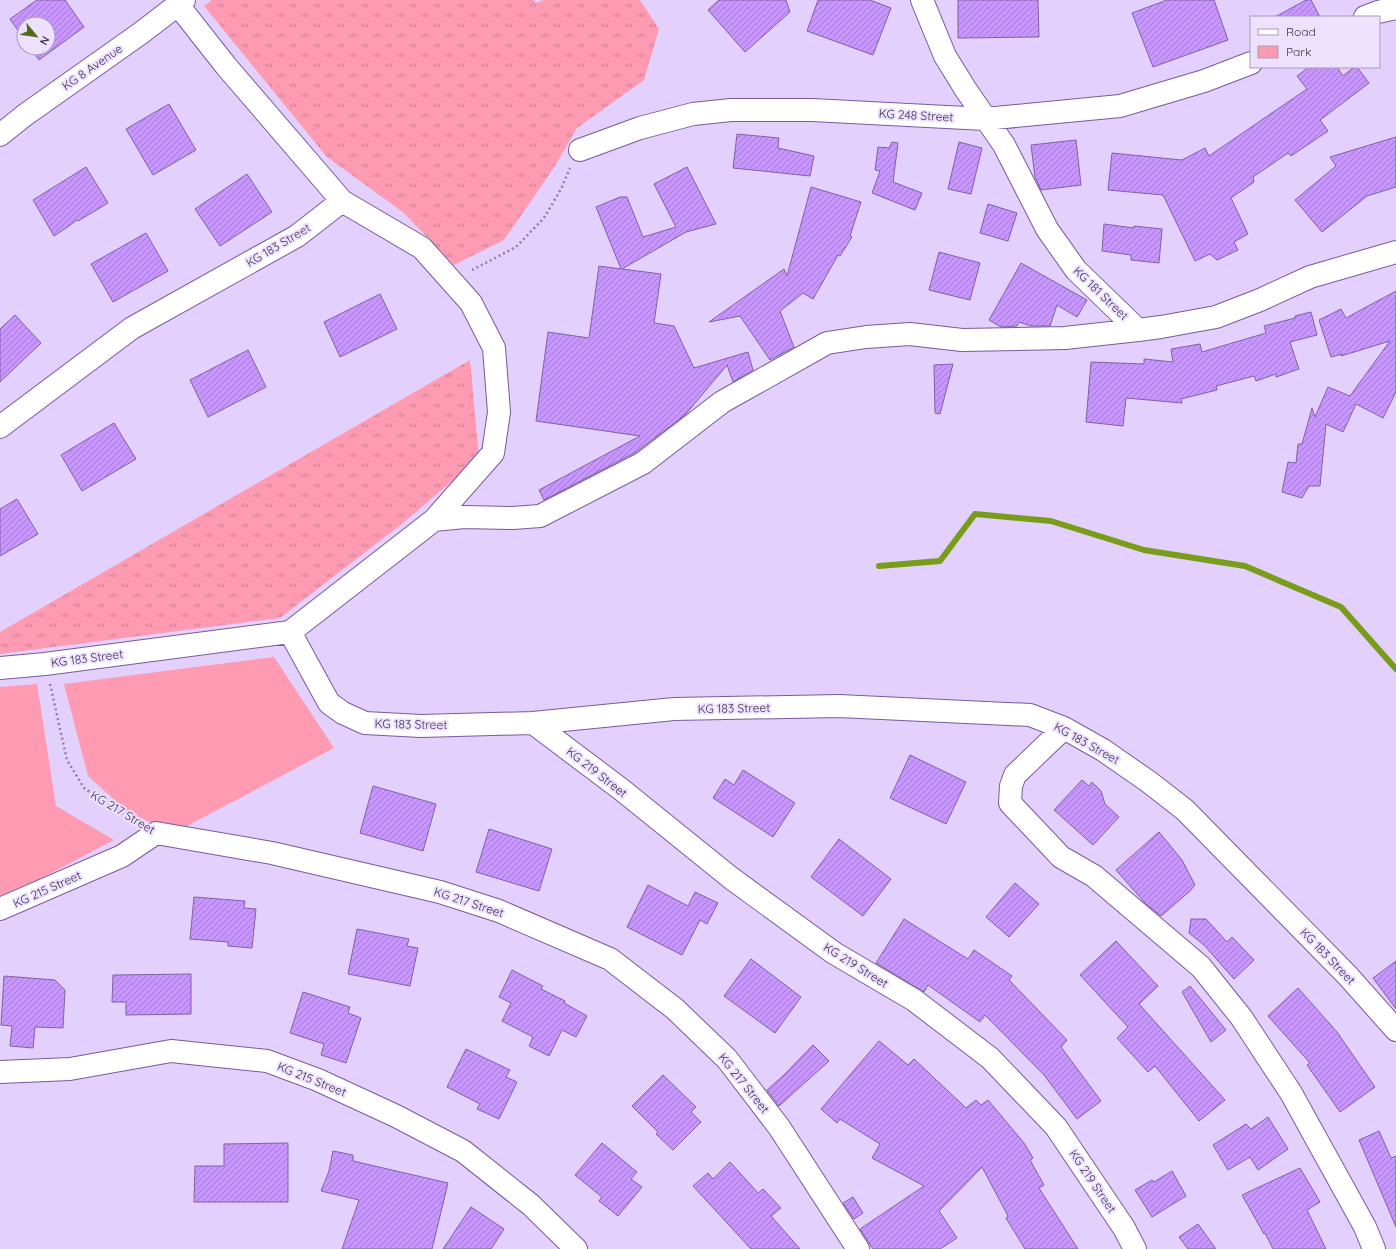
<svg xmlns="http://www.w3.org/2000/svg" width="1396" height="1249" font-family="Quicksand,sans-serif">
<style>
.grass{fill:url(#grass-tufts)}
.green{fill:#fe9bb2}
.lines{fill:none;stroke-linecap:round;stroke-linejoin:round}
.stream{stroke:#799c1a;stroke-width:6}
.building{fill:url(#building-hatch);stroke:#8061a3}
.minor-casing{stroke:#795a9c;stroke-width:24}
.tertiary-casing{stroke:#795a9c;stroke-width:24}
.path{stroke:#8f7fa4;stroke-width:2.5;stroke-dasharray:2 3;stroke-linecap:butt}
.minor{stroke:#fff;stroke-width:22}
.tertiary{stroke:#fff;stroke-width:22}
.labels{text-anchor:middle;dominant-baseline:central;stroke-width:4;stroke-linejoin:round;paint-order:stroke}
.street-label{font-size:12px;fill:#3f324f;stroke:#ede1fe}
</style>
<defs>
<pattern id="grass-tufts" width="24" height="20" patternUnits="userSpaceOnUse"><rect width="24" height="20" fill="#fe9bb2"/><path d="M3 7l-1-3M5 7V3M7 7l1-3M15 17l-1-3M17 17v-4M19 17l1-3" fill="none" stroke="#cf7f93"/></pattern>
<pattern id="building-hatch" width="6" height="6" patternUnits="userSpaceOnUse"><rect width="6" height="6" fill="#c796ff"/><path d="M-1 1l2-2M0 6l6-6M5 7l2-2" fill="none" stroke="#a37bd1"/></pattern>
</defs>
<rect width="100%" height="100%" fill="#e3d0fc"/>
<path class="grass" d="M 212,0 L 534,0 L 536,3 L 544,0 L 640,0 L 659,29 L 644,80 L 577,128 L 555,166 L 504,240 L 454,265 L 404,213 L 327,157 L 204,6 Z
M 470,360 L 479,458 L 403,523 L 280,618 L 0,654 L 0,632 Z"/>
<path class="green" d="M 274,657 L 334,748 L 174,833 L 128,812 L 88,776 L 64,684 Z
M 37,684 L 56,806 L 114,840 L 0,900 L 0,687 Z"/>
<g class="lines">
<path class="stream" d="M 879,566 L 940,561 L 975,514 L 1051,521 L 1144,550 L 1245,566 L 1341,607 L 1396,669"/>
</g>
<path class="building" d="M 37,0 L 65,0 L 84,27 L 39,60 L 30,48 L 48,48 L 48,24 L 24,24 L 24,39 L 10,19 Z
M 719,0 L 786,0 L 790,12 L 745,52 L 708,10 Z
M 818,0 L 870,0 L 891,8 L 873,55 L 807,31 Z
M 958,0 L 1038,0 L 1039,37 L 958,38 Z
M 1167,0 L 1214,0 L 1228,40 L 1153,67 L 1132,13 Z
M 1306,0 L 1311,0 L 1320,17 L 1275,17 Z
M 1309,67 L 1337,67 L 1343,76 L 1354,67 L 1357,67 L 1369,83 L 1320,120 L 1328,131 L 1291,156 L 1288,153 L 1253,177 L 1254,182 L 1231,198 L 1248,234 L 1234,242 L 1238,250 L 1217,260 L 1210,254 L 1195,261 L 1163,195 L 1108,190 L 1112,153 L 1182,160 L 1205,148 L 1209,156 L 1307,89 L 1297,76 Z
M 169,104 L 196,150 L 153,175 L 126,129 Z
M 737,134 L 779,138 L 778,148 L 814,156 L 810,176 L 733,168 Z
M 1396,137 L 1396,187 L 1367,196 L 1322,232 L 1295,200 L 1336,166 L 1330,157 Z
M 1076,140 L 1081,185 L 1041,190 L 1035,177 L 1031,145 Z
M 892,142 L 898,143 L 893,182 L 922,193 L 915,210 L 872,193 L 880,171 L 875,170 L 878,147 L 889,148 Z
M 959,142 L 982,148 L 971,194 L 948,189 Z
M 86,167 L 108,203 L 78,221 L 77,220 L 66,228 L 54,236 L 33,200 Z
M 687,167 L 716,224 L 686,232 L 622,269 L 661,274 L 654,323 L 674,326 L 694,368 L 748,352 L 753,370 L 733,382 L 727,365 L 685,415 L 636,452 L 544,500 L 539,490 L 640,436 L 536,421 L 548,332 L 589,338 L 599,266 L 621,269 L 596,207 L 620,197 L 627,197 L 643,237 L 676,227 L 654,184 Z
M 247,174 L 272,212 L 220,246 L 195,209 Z
M 811,187 L 861,202 L 850,236 L 852,237 L 840,256 L 838,255 L 813,299 L 803,293 L 780,311 L 794,347 L 770,360 L 740,316 L 709,322 L 784,269 L 787,276 Z
M 988,204 L 1017,213 L 1008,241 L 980,233 Z
M 1104,224 L 1134,228 L 1134,226 L 1162,229 L 1159,263 L 1131,260 L 1131,255 L 1102,251 Z
M 146,233 L 168,271 L 113,302 L 91,264 Z
M 939,252 L 980,263 L 970,300 L 929,290 Z
M 1021,263 L 1087,300 L 1077,317 L 1057,305 L 1050,326 L 1031,326 L 1019,322 L 1017,326 L 1001,327 L 989,320 Z
M 1396,291 L 1396,392 L 1383,418 L 1356,404 L 1343,432 L 1326,424 L 1320,486 L 1309,486 L 1302,498 L 1282,492 L 1288,462 L 1296,463 L 1298,444 L 1302,444 L 1312,408 L 1315,417 L 1328,387 L 1350,396 L 1390,341 L 1341,356 L 1342,354 L 1331,357 L 1319,320 L 1341,309 L 1346,318 Z
M 380,294 L 397,329 L 340,357 L 324,322 Z
M 1311,312 L 1317,335 L 1290,342 L 1299,369 L 1276,377 L 1276,374 L 1256,381 L 1254,376 L 1216,386 L 1217,390 L 1181,399 L 1182,403 L 1126,398 L 1123,426 L 1086,422 L 1091,362 L 1144,364 L 1144,359 L 1173,362 L 1171,349 L 1200,344 L 1202,352 L 1266,333 L 1264,326 L 1295,318 L 1295,316 Z
M 15,315 L 41,343 L 0,382 L 0,329 Z
M 248,350 L 266,387 L 208,417 L 190,380 Z
M 953,364 L 940,414 L 935,413 L 934,365 Z
M 114,423 L 136,459 L 82,491 L 61,455 Z
M 17,499 L 38,534 L 0,556 L 0,509 Z
M 910,755 L 966,782 L 946,824 L 890,798 Z
M 743,770 L 795,803 L 773,837 L 713,798 L 725,779 L 734,785 Z
M 1082,780 L 1089,786 L 1092,782 L 1101,791 L 1105,804 L 1119,817 L 1093,845 L 1054,810 Z
M 373,786 L 436,804 L 423,851 L 360,833 Z
M 489,829 L 552,849 L 539,891 L 476,872 Z
M 1159,832 L 1182,860 L 1195,885 L 1190,891 L 1161,916 L 1146,904 L 1116,870 Z
M 839,839 L 891,879 L 863,916 L 811,877 Z
M 1015,883 L 1039,904 L 1009,937 L 986,917 Z
M 648,885 L 688,906 L 695,892 L 718,903 L 707,924 L 700,920 L 682,955 L 627,927 Z
M 194,897 L 245,901 L 244,908 L 256,909 L 252,948 L 228,946 L 228,942 L 190,939 Z
M 904,919 L 968,959 L 974,950 L 1012,976 L 1009,980 L 1067,1040 L 1061,1047 L 1101,1101 L 1077,1119 L 1044,1075 L 985,1015 L 980,1022 L 928,985 L 924,992 L 876,963 Z
M 1191,919 L 1206,919 L 1227,942 L 1232,937 L 1254,960 L 1234,979 L 1204,945 L 1189,933 Z
M 357,929 L 409,939 L 407,946 L 418,948 L 410,986 L 348,974 Z
M 1116,941 L 1158,986 L 1139,1004 L 1225,1100 L 1199,1121 L 1155,1066 L 1148,1072 L 1117,1038 L 1128,1027 L 1080,975 Z
M 751,959 L 801,997 L 775,1033 L 724,996 Z
M 1396,961 L 1396,1009 L 1373,978 Z
M 512,970 L 543,986 L 541,989 L 565,1001 L 564,1003 L 587,1016 L 576,1037 L 562,1030 L 549,1056 L 529,1046 L 533,1037 L 502,1021 L 511,1003 L 499,997 Z
M 191,974 L 191,1014 L 126,1015 L 126,1002 L 112,1002 L 113,975 Z
M 4,976 L 55,980 L 65,990 L 63,1028 L 35,1027 L 33,1048 L 10,1046 L 12,1026 L 1,1025 Z
M 1190,986 L 1226,1030 L 1211,1042 L 1182,992 Z
M 1298,988 L 1337,1032 L 1375,1087 L 1340,1112 L 1307,1065 L 1310,1063 L 1268,1016 Z
M 303,992 L 350,1007 L 348,1013 L 361,1018 L 346,1063 L 321,1055 L 324,1044 L 290,1033 Z
M 879,1041 L 908,1065 L 914,1059 L 966,1108 L 976,1100 L 981,1105 L 988,1100 L 1024,1143 L 1033,1158 L 1030,1160 L 1044,1185 L 1039,1188 L 1078,1249 L 1025,1249 L 1006,1218 L 1008,1216 L 982,1167 L 939,1211 L 957,1238 L 940,1249 L 873,1249 L 860,1229 L 924,1186 L 872,1158 L 880,1144 L 840,1119 L 837,1123 L 821,1109 Z
M 813,1045 L 829,1061 L 779,1106 L 767,1090 L 784,1075 Z
M 466,1049 L 510,1070 L 506,1077 L 517,1082 L 499,1119 L 477,1109 L 480,1104 L 447,1087 Z
M 663,1075 L 696,1107 L 691,1112 L 701,1122 L 673,1150 L 656,1134 L 658,1132 L 632,1106 Z
M 1268,1117 L 1288,1149 L 1258,1170 L 1250,1157 L 1228,1170 L 1213,1145 L 1246,1124 L 1251,1129 Z
M 1379,1131 L 1391,1158 L 1396,1156 L 1396,1227 L 1359,1140 Z
M 288,1143 L 288,1202 L 194,1202 L 195,1166 L 224,1166 L 224,1144 Z
M 602,1143 L 637,1172 L 631,1179 L 642,1187 L 618,1216 L 599,1201 L 602,1197 L 575,1175 Z
M 333,1151 L 353,1155 L 353,1161 L 448,1183 L 432,1249 L 342,1249 L 359,1200 L 321,1191 L 329,1171 Z
M 730,1162 L 758,1193 L 763,1189 L 781,1208 L 771,1216 L 800,1249 L 751,1249 L 693,1186 L 708,1173 L 713,1179 Z
M 1300,1168 L 1320,1202 L 1307,1210 L 1326,1249 L 1273,1249 L 1265,1233 L 1264,1234 L 1242,1195 Z
M 1172,1171 L 1186,1196 L 1152,1217 L 1135,1190 L 1152,1180 L 1154,1182 Z
M 853,1197 L 863,1213 L 854,1219 L 843,1203 Z
M 471,1207 L 504,1229 L 491,1249 L 443,1249 Z
M 1198,1224 L 1216,1249 L 1188,1249 L 1179,1237 Z"/>
<g class="lines">
<g class="minor-casing">
<path id="minor" d="M 922,0 L 945,56 L 966,90 L 1004,145 L 1047,229 L 1076,270 L 1138,330 L 1161,327 L 1216,317 L 1260,300 L 1310,277 L 1396,252
M 178,5 L 226,66 L 342,201 L 422,248 L 471,303 L 494,348 L 499,412 L 493,453 L 434,520 L 290,632
M 1365,17 L 1378,12 L 1396,8
M 580,150 L 640,128 L 693,114 L 731,110 L 812,110 L 985,119 L 1120,106 L 1204,81 L 1251,63
M 0,427 L 132,328 L 297,236 L 342,201
M 434,520 L 464,517 L 513,518 L 540,516 L 643,463 L 722,402 L 827,343 L 866,337 L 910,334 L 962,340 L 1065,338 L 1138,330
M 290,632 L 329,703 L 343,713 L 365,723 L 421,726 L 533,723 L 674,709 L 839,706 L 1030,715 L 1064,728 L 1103,750 L 1149,782 L 1185,810 L 1348,976 L 1396,1030
M 0,668 L 45,664 L 290,632
M 533,723 L 622,790 L 731,878 L 834,953 L 914,1000 L 990,1058 L 1056,1127 L 1124,1228 L 1135,1249
M 1064,728 L 1015,775 L 1011,786 L 1010,803 L 1061,857 L 1094,876 L 1201,967 L 1241,1017 L 1291,1093 L 1365,1227 L 1374,1249
M 0,909 L 122,856 L 156,833 L 272,853 L 440,892 L 499,911 L 610,959 L 675,1009 L 727,1059 L 779,1127 L 858,1249
M 0,1072 L 70,1069 L 171,1051 L 267,1061 L 318,1080 L 396,1116 L 463,1151 L 531,1205 L 576,1249"/>
</g>
<g class="tertiary-casing">
<path id="tertiary" d="M 0,135 L 25,115 L 141,33 L 184,0"/>
</g>
<path class="path" d="M 472,270 L 516,247 L 544,218 L 561,189 L 570,168
M 50,684 L 67,760 L 84,788 L 113,808 L 135,821"/>
<use href="#minor" class="minor"/>
<use href="#tertiary" class="tertiary"/>
</g>
<g class="labels">
<g class="street-label">
<text transform="translate(92 67) rotate(-35)">KG 8 Avenue</text>
<text transform="translate(916 115) rotate(3)">KG 248 Street</text>
<text transform="translate(278 245) rotate(-31)">KG 183 Street</text>
<text transform="translate(1101 293) rotate(44)">KG 181 Street</text>
<text transform="translate(87 658) rotate(-7)">KG 183 Street</text>
<text transform="translate(734 708) rotate(-1)">KG 183 Street</text>
<text transform="translate(411 724) rotate(1)">KG 183 Street</text>
<text transform="translate(1087 743) rotate(29)">KG 183 Street</text>
<text transform="translate(597 772) rotate(38)">KG 219 Street</text>
<text transform="translate(123 812) rotate(31)">KG 217 Street</text>
<text transform="translate(47 889) rotate(-24)">KG 215 Street</text>
<text transform="translate(469 902) rotate(18)">KG 217 Street</text>
<text transform="translate(1328 956) rotate(46)">KG 183 Street</text>
<text transform="translate(856 965) rotate(32)">KG 219 Street</text>
<text transform="translate(312 1079) rotate(22)">KG 215 Street</text>
<text transform="translate(744 1083) rotate(51)">KG 217 Street</text>
<text transform="translate(1093 1181) rotate(56)">KG 219 Street</text>
</g>
</g>
<rect x="1250" y="16" width="130" height="52" fill="#ede1fe" stroke="#a79bb8"/>
<rect x="1258" y="29" width="20" height="6" fill="#ffffff" stroke="#a79bb8"/>
<text x="1286" y="36" font-size="12" fill="#3f324f">Road</text>
<rect x="1258" y="46" width="20" height="12" fill="#fe9bb2" stroke="#a79bb8"/>
<text x="1286" y="56" font-size="12" fill="#3f324f">Park</text>
<g transform="translate(36 36) rotate(119)"><circle r="19" fill="#ede1fe" stroke="#a79bb8"/>
<path d="M0-3L7 15L0 10L-7 15Z" fill="#526a1a"/>
<text y="-6" font-size="11" font-weight="bold" text-anchor="middle" fill="#3f324f">N</text>
</g>
</svg>
